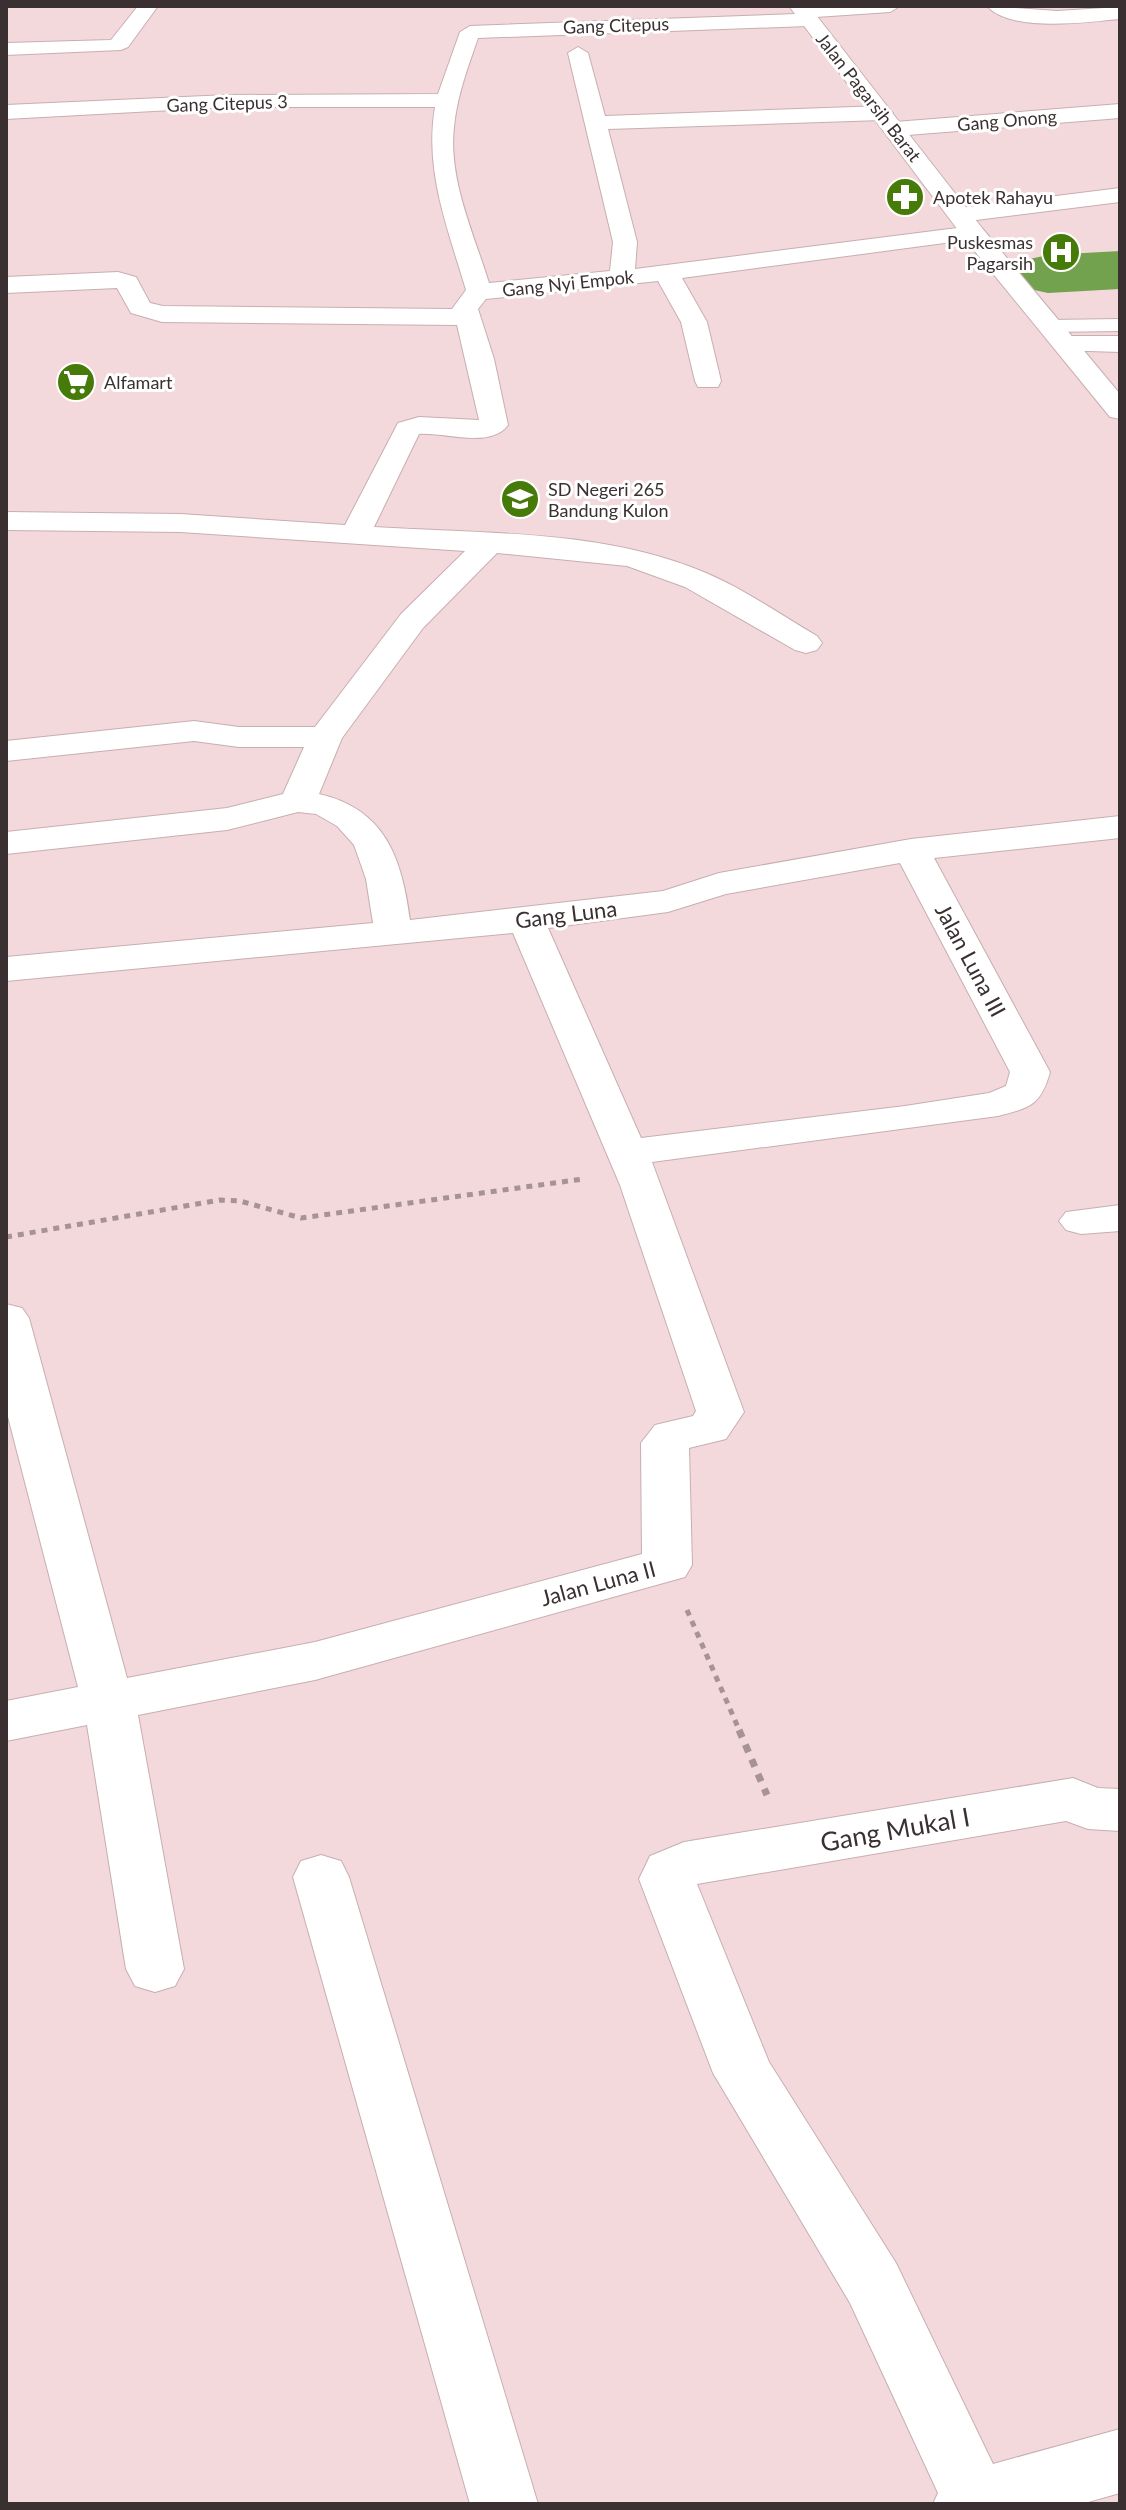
<svg xmlns="http://www.w3.org/2000/svg" width="1126" height="2510" font-family="Lato,sans-serif">
<style>
.lines{fill:none;stroke-linecap:round;stroke-linejoin:round}
.river{fill:#72a24d;fill-rule:evenodd}
.service-casing{stroke:#c7aeb1;stroke-width:2}
.minor-casing{stroke:#c7aeb1;stroke-width:2}
.tertiary-casing{stroke:#c7aeb1;stroke-width:2}
.path-far1{stroke:#a79395;stroke-width:5;stroke-dasharray:6 6;stroke-linecap:butt}
.path{stroke:#a79395;stroke-width:7;stroke-dasharray:8 8;stroke-linecap:butt}
.service{fill:#fff;fill-rule:evenodd}
.minor{fill:#fff;fill-rule:evenodd}
.tertiary{fill:#fff;fill-rule:evenodd}
.labels{text-anchor:middle;dominant-baseline:central;stroke-width:6;stroke-linejoin:round;paint-order:stroke}
.far-street-label{font-size:18px;fill:#3a3031;stroke:#fff}
.far-poi-label{font-size:18px;fill:#3a3031;stroke:#fff;text-anchor:start}
.street-label{font-size:22px;fill:#3a3031;stroke:#fff}
.near-street-label{font-size:26px;fill:#3a3031;stroke:#fff}
</style>
<rect width="100%" height="100%" fill="#f3d9dc"/>
<g class="lines">
<path class="river" d="M 1120,251 L 1120,289 L 1048,293 L 1025,288 L 1016,274 L 1025,260 L 1048,255 Z"/>
<g class="service-casing">
<path id="service" d="M 1120,319 L 1120,331 L 1050,332 L 1041,326 L 1050,320 Z"/>
</g>
<g class="minor-casing">
<path id="minor" d="M 138,6 L 158,6 L 128,47 L 121,50 L 6,55 L 6,43 L 111,40 Z
M 805,6 L 900,6 L 890,12 L 816,17 L 815,24 L 808,26 L 478,38 C 468,67 457,96 454,127 C 448,179 474,234 489,283 L 610,271 L 613,242 L 568,53 L 578,47 L 588,53 L 605,116 L 882,106 L 893,113 L 882,120 L 608,129 L 637,242 L 635,269 L 973,226 L 985,233 L 982,238 L 682,278 L 707,322 L 721,381 L 718,387 L 698,387 L 695,381 L 681,322 L 658,281 L 486,299 L 478,309 L 494,359 L 508,425 C 491,449 444,432 419,434 L 374,527 C 484,534 603,529 706,573 C 744,589 781,615 817,636 L 822,643 L 817,650 L 806,653 L 795,650 L 685,587 L 627,566 L 497,553 L 423,628 L 342,738 L 319,794 C 385,809 402,858 410,920 L 663,891 L 719,873 L 911,839 L 1120,816 L 1120,838 L 934,858 L 1050,1072 C 1041,1105 1030,1108 998,1116 L 652,1162 L 744,1412 L 726,1439 L 689,1448 L 692,1565 L 685,1577 L 315,1680 L 138,1715 L 184,1969 L 175,1986 L 155,1992 L 135,1986 L 126,1969 L 87,1725 L 6,1741 L 6,1701 L 78,1687 L 6,1409 L 6,1304 L 22,1308 L 29,1318 L 127,1678 L 315,1642 L 642,1554 L 641,1443 L 655,1425 L 693,1416 L 696,1411 L 620,1185 L 513,933 L 6,981 L 6,957 L 373,923 L 366,879 L 354,845 L 337,826 L 316,814 L 298,812 L 227,830 L 6,854 L 6,832 L 227,808 L 283,794 L 304,747 L 239,747 L 194,741 L 6,761 L 6,741 L 194,721 L 239,727 L 315,727 L 401,614 L 465,551 L 180,532 L 6,530 L 6,512 L 180,514 L 345,525 L 398,423 L 419,417 L 479,420 L 457,325 L 162,322 L 131,313 L 117,288 L 6,293 L 6,277 L 118,272 L 136,277 L 150,303 L 163,306 L 452,309 L 466,290 C 448,229 424,171 435,107 L 228,107 L 6,119 L 6,105 L 228,95 L 438,94 L 460,32 L 470,26 L 796,14 L 797,8 ZM 900,863 L 1010,1072 L 1006,1086 L 989,1093 L 905,1106 L 641,1138 L 548,928 L 668,912 L 726,894 Z
M 987,6 L 1057,11 L 1120,7 L 1120,19 C 1087,22 1011,33 987,6 Z
M 1120,104 L 1120,118 L 895,136 L 884,129 L 895,122 Z
M 1120,188 L 1120,202 L 960,222 L 948,215 L 960,208 Z
M 1065,336 L 1120,336 L 1120,352 L 1056,350 L 1052,344 L 1056,338 Z
M 1120,1205 L 1120,1231 L 1081,1234 L 1066,1230 L 1059,1221 L 1066,1212 Z
M 1073,1778 L 1098,1788 L 1120,1789 L 1120,1831 L 1088,1829 L 1066,1821 L 697,1884 L 769,2062 L 896,2263 L 993,2464 L 1120,2429 L 1120,2493 L 1081,2504 L 933,2504 L 938,2493 L 850,2303 L 713,2073 L 639,1879 L 650,1856 L 684,1842 Z
M 321,1855 L 341,1861 L 349,1877 L 538,2504 L 470,2504 L 293,1877 L 301,1861 Z"/>
</g>
<g class="tertiary-casing">
<path id="tertiary" d="M 789,6 L 809,6 L 982,228 L 1120,394 L 1120,419 L 1110,417 L 964,238 Z"/>
</g>
<path class="path-far1" d="M 6,1237 L 220,1200 L 240,1201 L 301,1218 L 583,1179
M 687,1610 L 740,1732"/>
<path class="path" d="M 739,1730 L 767,1795"/>
<use href="#service" class="service"/>
<use href="#minor" class="minor"/>
<use href="#tertiary" class="tertiary"/>
</g>
<defs>
<g id="pharmacy-disc" transform="scale(2)"><circle r="9.5" fill="#467a09" stroke="#fff"/><path d="M-2-6h4v4h4v4h-4v4h-4v-4h-4v-4h4Z" fill="#fff"/></g>
<g id="hospital-disc" transform="scale(2)"><circle r="9.5" fill="#467a09" stroke="#fff"/><path d="M-5-5h3v3.5h4V-5h3V5h-3V1.5h-4V5h-3Z" fill="#fff"/></g>
<g id="supermarket-disc" transform="scale(2)"><circle r="9.5" fill="#467a09" stroke="#fff"/><path d="M-6-5.5h2.5l.6 2H6L4.5 2H-2.5L-4.4-4H-6ZM-1.5 3.2a1.3 1.3 0 1 0 .1 0ZM3 3.2a1.3 1.3 0 1 0 .1 0Z" fill="#fff"/></g>
<g id="school-disc" transform="scale(2)"><circle r="9.5" fill="#467a09" stroke="#fff"/><path d="M0-5L7-2L0 1L-7-2ZM-4 1L0 2.5L4 1V4Q0 6-4 4Z" fill="#fff"/></g>
</defs>
<g fill-rule="evenodd">
<use href="#pharmacy-disc" x="905" y="197"/>
<use href="#hospital-disc" x="1061" y="252"/>
<use href="#supermarket-disc" x="76" y="382"/>
<use href="#school-disc" x="520" y="499"/>
</g>
<g class="labels">
<g class="far-street-label">
<text transform="translate(616 25) rotate(-2)">Gang Citepus</text>
<text transform="translate(869 97) rotate(52)">Jalan Pagarsih Barat</text>
<text transform="translate(227 103) rotate(-2)">Gang Citepus 3</text>
<text transform="translate(1007 120) rotate(-5)">Gang Onong</text>
<text transform="translate(568 283) rotate(-6)">Gang Nyi Empok</text>
</g>
<g class="far-poi-label">
<text x="933" y="197">Apotek Rahayu</text>
<text x="1033" y="242" text-anchor="end">Puskesmas<tspan x="1033" dy="21">Pagarsih</tspan></text>
<text x="104" y="382">Alfamart</text>
<text x="548" y="489">SD Negeri 265<tspan x="548" dy="21">Bandung Kulon</tspan></text>
</g>
<g class="street-label">
<text transform="translate(566 914) rotate(-7)">Gang Luna</text>
<text transform="translate(971 960) rotate(62)">Jalan Luna III</text>
<text transform="translate(598 1583) rotate(-15)">Jalan Luna II</text>
</g>
<g class="near-street-label">
<text transform="translate(895 1829) rotate(-10)">Gang Mukal I</text>
</g>
</g>
<rect width="1126" height="2510" fill="none" stroke="#3a3031" stroke-width="16"/>
</svg>
